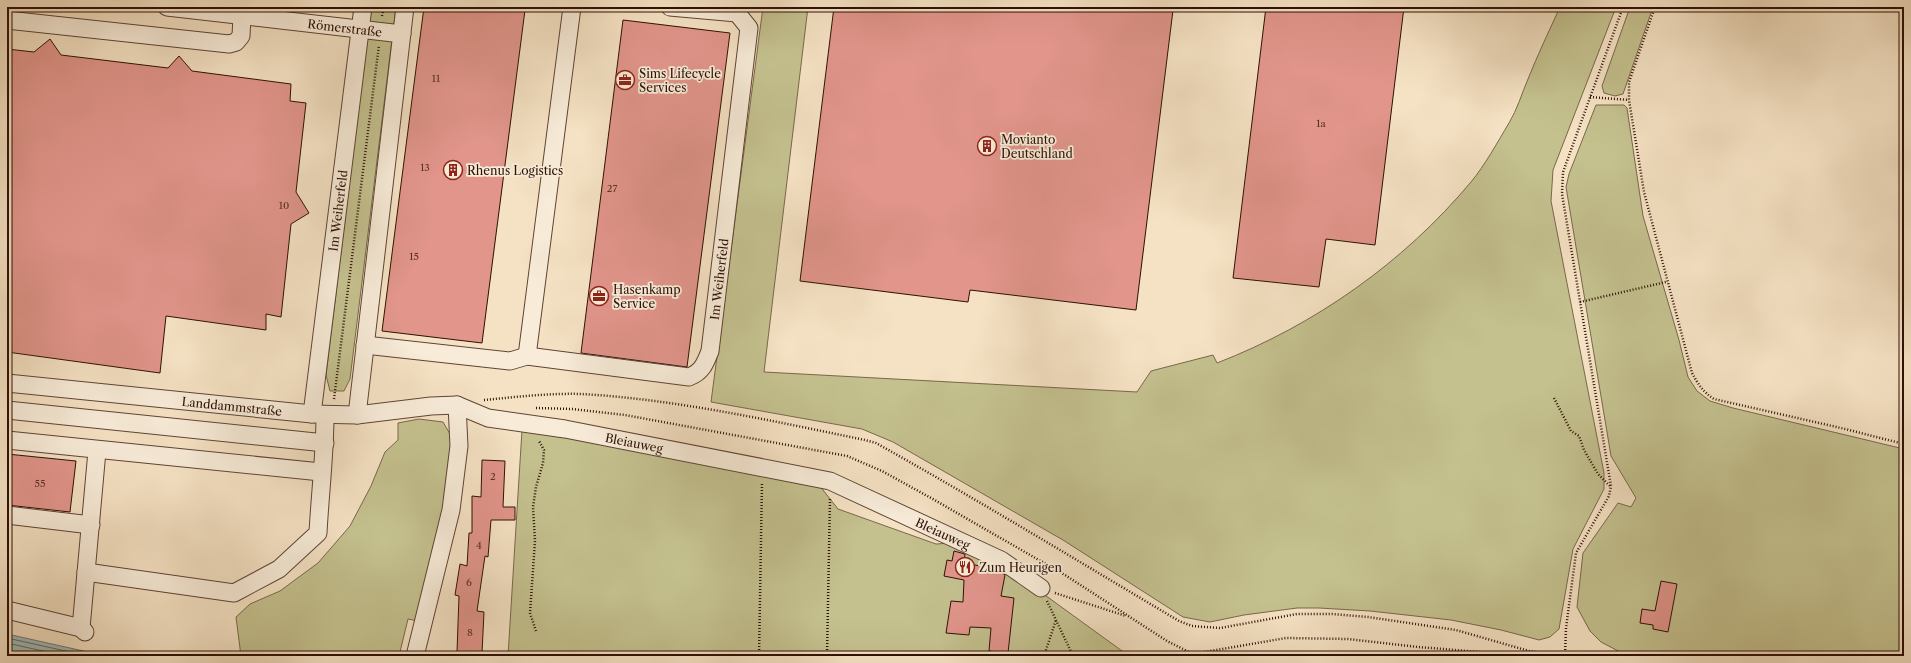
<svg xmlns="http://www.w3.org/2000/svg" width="1911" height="663" font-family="'Libre Caslon Text',serif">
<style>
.green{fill:#c4c18f;stroke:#78684a}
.water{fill:#9fbcbc;stroke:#717773}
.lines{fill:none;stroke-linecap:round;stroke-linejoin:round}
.shore{stroke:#666660;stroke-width:1}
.building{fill:#e1958b;stroke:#2d1005}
.minor-casing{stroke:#5f4435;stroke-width:19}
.path{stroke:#2d1005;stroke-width:2.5;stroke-dasharray:1 2;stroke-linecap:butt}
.minor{stroke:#f8ecd9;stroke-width:17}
.labels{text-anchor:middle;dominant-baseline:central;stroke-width:3.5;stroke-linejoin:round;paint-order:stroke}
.number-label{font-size:10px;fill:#5a3126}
.street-label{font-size:12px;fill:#2d1005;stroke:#f8ecd9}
.poi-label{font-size:12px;fill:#2d1005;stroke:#f8ecd9;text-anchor:start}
</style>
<rect width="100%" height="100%" fill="#f5e2c4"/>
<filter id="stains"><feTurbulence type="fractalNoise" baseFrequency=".005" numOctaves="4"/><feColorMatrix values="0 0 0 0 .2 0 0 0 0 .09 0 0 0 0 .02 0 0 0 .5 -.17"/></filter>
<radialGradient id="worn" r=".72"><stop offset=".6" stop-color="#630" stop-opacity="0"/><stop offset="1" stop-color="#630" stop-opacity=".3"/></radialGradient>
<path class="green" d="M 371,7 L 396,7 L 350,379 L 344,391 L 330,391 L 326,375 Z
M 763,7 L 808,7 L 764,372 L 1137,392 L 1151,371 L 1213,355 L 1217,363 C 1315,325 1403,263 1471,182 C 1485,165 1497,143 1509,123 C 1517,110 1522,93 1528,79 C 1538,54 1549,31 1560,7 L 1616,7 L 1553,170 L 1551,201 L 1604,473 L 1604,489 L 1573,549 L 1559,629 L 1550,637 L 1539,640 L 1501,630 L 1451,620 L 1370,611 L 1319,608 L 1297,608 L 1244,615 L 1210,622 L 1183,617 L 1063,540 L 893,442 L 862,429 L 711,402 Z
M 1630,7 L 1653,7 L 1623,94 L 1615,96 L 1604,93 L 1602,86 Z
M 1596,105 L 1624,105 L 1627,108 L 1643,216 L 1679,340 L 1688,377 L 1697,391 L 1710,401 L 1733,408 L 1904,449 L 1904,656 L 1639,656 L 1622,653 L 1601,642 L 1590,631 L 1577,607 L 1583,553 L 1618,503 L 1631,507 L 1636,498 L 1611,456 L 1566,187 L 1569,174 Z
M 419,419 L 443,422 L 450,434 L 452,460 L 447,511 L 418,621 L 408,619 L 399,656 L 241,656 L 236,617 L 250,604 L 280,591 L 318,563 L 350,526 L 371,486 L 385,452 L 398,440 L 398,423 Z
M 522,430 L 596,439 L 819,485 L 838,509 L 936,544 L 952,543 L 1009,569 L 1129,656 L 508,656 Z"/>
<path class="water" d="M 7,634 L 106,656 L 7,656 Z"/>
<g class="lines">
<path class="shore" d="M 7,638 L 88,656
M 7,643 L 65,656"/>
</g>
<path class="building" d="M 424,7 L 501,7 L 525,10 L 482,343 L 382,331 Z
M 834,7 L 1149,7 L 1173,10 L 1136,310 L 970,290 L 968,302 L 800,281 Z
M 1266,7 L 1404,7 L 1375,245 L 1326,239 L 1319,287 L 1233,278 Z
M 623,20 L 730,33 L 687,367 L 581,353 Z
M 50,39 L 61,55 L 168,68 L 179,56 L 192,71 L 291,84 L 290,101 L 306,103 L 296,192 L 309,213 L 291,224 L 281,317 L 266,314 L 266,330 L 166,316 L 160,373 L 7,352 L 7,49 L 34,52 Z
M 7,454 L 76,461 L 70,512 L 7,505 Z
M 482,460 L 505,461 L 503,507 L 515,507 L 515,520 L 491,520 L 488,557 L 485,556 L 477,611 L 484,612 L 482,653 L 457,652 L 459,596 L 455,595 L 460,564 L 467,566 L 469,533 L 472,533 L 472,496 L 481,497 Z
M 954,551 L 965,554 L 964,563 L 997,569 L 1005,575 L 1001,596 L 1014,598 L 1008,653 L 989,651 L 991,628 L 970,627 L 969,635 L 946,633 L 951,601 L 963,602 L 964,580 L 944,576 L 947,560 L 952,561 Z
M 1661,581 L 1677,584 L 1668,632 L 1653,629 L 1653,625 L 1640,623 L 1642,609 L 1655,611 Z"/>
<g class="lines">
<g class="minor-casing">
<g id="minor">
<path id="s1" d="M 167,7 L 402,34"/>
<path d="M 670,7 L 737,13 L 738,7"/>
<path d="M 7,20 L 229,44 L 236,42 L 241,36 L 242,16"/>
<path id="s2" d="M 365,345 L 510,361 L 527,356 L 689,377 C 702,372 705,364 710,351 L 749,28 L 737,13"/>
<path d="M 527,356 L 572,7"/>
<path id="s3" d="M 7,383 L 312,414 L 357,415 L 431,406 L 457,405 L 488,418 L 565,429 L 830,481 L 1001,560 L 1041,588"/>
<path d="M 7,410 L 325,443"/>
<path id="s4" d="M 312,414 L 363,7"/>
<path d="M 357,415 L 405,7"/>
<path d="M 7,440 L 321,472"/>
<path d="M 7,515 L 91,525"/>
<path d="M 86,572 L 234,593 L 279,569 L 318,533 C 320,494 325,454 325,415"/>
<path d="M 7,610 L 81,628"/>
<path d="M 85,632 L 81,628 L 97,451"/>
<path d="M 415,656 L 451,510 L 459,446 L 457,405"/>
</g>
</g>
<path class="path" d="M 1655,7 L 1629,82 L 1629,100 L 1644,192 L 1692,373 C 1698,384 1703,392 1714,399 L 1841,428 L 1904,444
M 382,16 L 384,7
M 1590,97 L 1629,100
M 1580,302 L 1666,282
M 1554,398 L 1571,431 L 1579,436 L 1584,450 L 1598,474 L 1610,486
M 334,399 L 379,45
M 484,400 C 516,397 549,393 581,394 C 674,399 773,421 865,440 L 876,443 C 978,500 1078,561 1179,621 L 1192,626 L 1220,628 L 1297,614 L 1332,614 L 1368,617 L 1456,630 L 1529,651 L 1566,656
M 536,408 L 572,409 L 625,415 L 847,456 L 882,471 L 931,498 L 1065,575 L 1167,641 L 1193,654 L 1286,638 L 1348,639 L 1418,647 L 1530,656 L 1544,653
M 1055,593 L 1126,616
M 1047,601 L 1073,656
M 536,631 L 530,613 L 535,541 L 533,507 L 536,487 L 543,463 L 544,450 L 539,441
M 759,656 L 762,482
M 827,656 L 830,497
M 1044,656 L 1056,620
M 1565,656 L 1566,628 L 1576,553 L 1609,496 L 1611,486 L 1562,194 L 1563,172 L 1623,7"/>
<use href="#minor" class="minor"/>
</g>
<defs>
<g id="office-ring" transform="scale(1)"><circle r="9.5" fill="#f8ecd9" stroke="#8f2418" stroke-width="1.5"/><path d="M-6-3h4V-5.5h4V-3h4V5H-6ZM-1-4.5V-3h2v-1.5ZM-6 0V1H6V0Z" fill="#8f2418"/></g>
<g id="building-ring" transform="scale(1)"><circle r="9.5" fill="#f8ecd9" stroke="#8f2418" stroke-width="1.5"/><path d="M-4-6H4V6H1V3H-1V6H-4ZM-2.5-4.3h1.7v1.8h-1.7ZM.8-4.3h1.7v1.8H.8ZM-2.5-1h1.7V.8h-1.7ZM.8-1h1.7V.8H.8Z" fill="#8f2418"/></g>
<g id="restaurant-ring" transform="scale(1)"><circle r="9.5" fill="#f8ecd9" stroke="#8f2418" stroke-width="1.5"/><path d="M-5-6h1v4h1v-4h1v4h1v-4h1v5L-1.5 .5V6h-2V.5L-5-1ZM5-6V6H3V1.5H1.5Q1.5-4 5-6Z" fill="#8f2418"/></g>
</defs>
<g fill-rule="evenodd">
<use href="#office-ring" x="625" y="80"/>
<use href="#building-ring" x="987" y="146"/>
<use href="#building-ring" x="453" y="170"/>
<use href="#office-ring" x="599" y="296"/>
<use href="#restaurant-ring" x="965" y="567"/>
</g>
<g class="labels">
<g class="number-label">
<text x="436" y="78">11</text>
<text x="1321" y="123">1a</text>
<text x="425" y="167">13</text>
<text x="612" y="188">27</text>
<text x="284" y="205">10</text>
<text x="414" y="256">15</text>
<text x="493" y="476">2</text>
<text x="40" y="483">55</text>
<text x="479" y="545">4</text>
<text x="469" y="582">6</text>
<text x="470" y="632">8</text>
</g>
<g class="street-label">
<text stroke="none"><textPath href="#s1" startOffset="179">Römerstraße</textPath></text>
<text stroke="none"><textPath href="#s4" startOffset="205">Im Weiherfeld</textPath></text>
<text stroke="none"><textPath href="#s2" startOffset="434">Im Weiherfeld</textPath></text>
<text stroke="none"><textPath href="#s3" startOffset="226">Landdammstraße</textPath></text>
<text stroke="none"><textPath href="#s3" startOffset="634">Bleiauweg</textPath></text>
<text stroke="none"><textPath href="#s3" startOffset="958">Bleiauweg</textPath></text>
</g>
<g class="poi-label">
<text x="639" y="73">Sims Lifecycle<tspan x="639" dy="14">Services</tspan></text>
<text x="1001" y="139">Movianto<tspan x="1001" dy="14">Deutschland</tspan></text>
<text x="467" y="170">Rhenus Logistics</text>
<text x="613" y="289">Hasenkamp<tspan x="613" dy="14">Service</tspan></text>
<text x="979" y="567">Zum Heurigen</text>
</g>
</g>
<rect width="1911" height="663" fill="none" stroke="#f5e2c4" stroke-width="24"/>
<rect x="8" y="8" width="1895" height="647" fill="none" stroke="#2d1005" stroke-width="2"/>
<rect x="12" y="12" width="1887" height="639" fill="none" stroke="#2d1005"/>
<rect width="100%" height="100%" filter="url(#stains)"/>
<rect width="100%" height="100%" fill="url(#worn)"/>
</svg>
